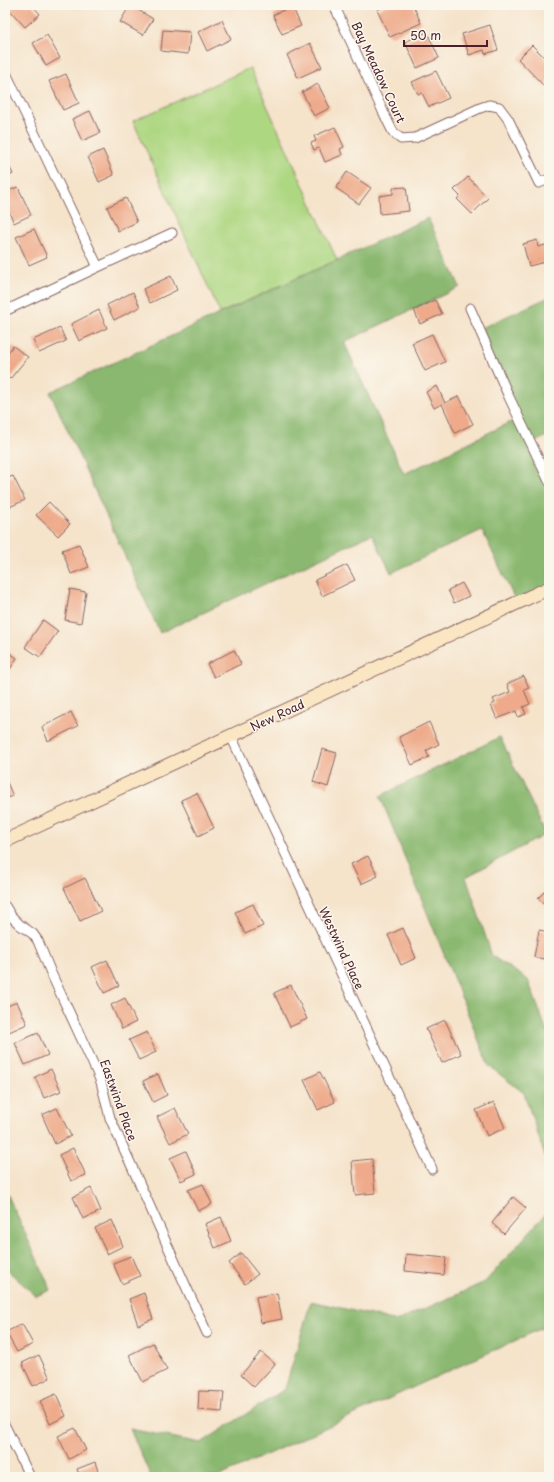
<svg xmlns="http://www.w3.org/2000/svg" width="554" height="1482" font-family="'Playpen Sans',sans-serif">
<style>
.green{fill:#aed782;stroke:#7c7b56}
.forest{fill:#8ab870;stroke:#6a6c4e}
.building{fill:#eeaa8a}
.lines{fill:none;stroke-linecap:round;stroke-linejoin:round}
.street-casing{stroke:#866463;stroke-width:11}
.secondary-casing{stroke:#866463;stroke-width:15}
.street{stroke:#fff;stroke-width:9}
.secondary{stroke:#fbe6c4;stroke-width:13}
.labels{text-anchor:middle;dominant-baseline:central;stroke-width:3;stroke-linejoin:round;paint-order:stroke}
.street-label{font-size:12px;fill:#4a1f2b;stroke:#fbf7ec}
</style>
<rect width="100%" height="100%" fill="#fbf7ec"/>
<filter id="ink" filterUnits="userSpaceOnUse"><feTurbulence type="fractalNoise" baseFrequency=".025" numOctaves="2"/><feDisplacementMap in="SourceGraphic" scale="8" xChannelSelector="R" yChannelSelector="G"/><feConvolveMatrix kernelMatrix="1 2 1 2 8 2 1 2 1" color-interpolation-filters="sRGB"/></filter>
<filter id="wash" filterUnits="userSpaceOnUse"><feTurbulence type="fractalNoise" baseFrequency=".012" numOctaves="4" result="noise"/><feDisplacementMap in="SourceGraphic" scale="16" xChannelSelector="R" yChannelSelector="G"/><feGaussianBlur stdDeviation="0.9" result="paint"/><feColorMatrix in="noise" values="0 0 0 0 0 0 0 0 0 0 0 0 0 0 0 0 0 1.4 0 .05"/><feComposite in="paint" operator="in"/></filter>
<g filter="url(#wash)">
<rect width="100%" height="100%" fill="#f5e3ca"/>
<path class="green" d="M 250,68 L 337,260 L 220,313 L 133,121 Z"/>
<path class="forest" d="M 428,218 L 460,287 L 344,342 L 404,474 L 519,418 L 479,329 L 549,297 L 549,435 L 531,444 L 549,481 L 549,588 L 517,604 L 482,530 L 391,573 L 372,534 L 160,633 L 50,392 Z
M 500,737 L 546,834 L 466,877 L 492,956 L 528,980 L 549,1037 L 549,1168 L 524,1093 L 489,1066 L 380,796 Z
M 5,1189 L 51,1290 L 36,1296 L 5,1268 Z
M 549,1210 L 549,1325 L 218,1477 L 151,1477 L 130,1429 L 201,1443 L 285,1389 L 311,1301 L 397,1321 L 485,1282 Z"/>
<g id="blocks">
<path class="building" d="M 11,5 L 32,5 L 40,14 L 25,27 L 8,8 Z
M 130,5 L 153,19 L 143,35 L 120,22 Z
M 387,5 L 413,5 L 421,23 L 390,37 L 377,10 Z
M 292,6 L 301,26 L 282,34 L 273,15 Z
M 222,20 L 231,39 L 207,51 L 198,32 Z
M 490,25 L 498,50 L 485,54 L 484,50 L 469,55 L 462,34 Z
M 163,30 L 190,32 L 188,54 L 161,51 Z
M 427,32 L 439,58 L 417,68 L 405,42 Z
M 47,35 L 60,58 L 46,66 L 33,43 Z
M 310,43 L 322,67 L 298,78 L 287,55 Z
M 532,45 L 549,62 L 549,81 L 544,86 L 518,59 Z
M 436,71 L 449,98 L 429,107 L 422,93 L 418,94 L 412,82 Z
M 66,74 L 79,103 L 63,110 L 49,81 Z
M 318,84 L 330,108 L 314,116 L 302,92 Z
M 90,111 L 100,133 L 82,141 L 72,119 Z
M 335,127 L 344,147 L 340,149 L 342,155 L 325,162 L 319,148 L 314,150 L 311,143 L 316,141 L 314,136 Z
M 103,150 L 114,175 L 99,182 L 88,157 Z
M 5,158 L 13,174 L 5,178 Z
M 347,172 L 371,188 L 359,204 L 336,188 Z
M 468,177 L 488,198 L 472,214 L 457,199 L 460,196 L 454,190 Z
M 18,187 L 31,215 L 14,223 L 5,203 L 5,192 Z
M 406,187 L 409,211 L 380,214 L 379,196 L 393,194 L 393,188 Z
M 126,198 L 137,222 L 118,231 L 107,207 Z
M 34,229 L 47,257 L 29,265 L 16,237 Z
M 537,240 L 538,247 L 549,244 L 549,261 L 529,266 L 523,244 Z
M 171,276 L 177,290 L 150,303 L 143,289 Z
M 133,292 L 140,307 L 114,320 L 107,305 Z
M 435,300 L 442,314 L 420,324 L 414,310 Z
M 99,310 L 107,328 L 79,341 L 71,324 Z
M 60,328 L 66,341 L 39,353 L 33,340 Z
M 432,334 L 445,362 L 425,371 L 412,343 Z
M 13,346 L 28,357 L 10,379 L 5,375 L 5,356 Z
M 437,386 L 445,403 L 459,396 L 473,424 L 455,433 L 442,404 L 434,408 L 426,392 Z
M 13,476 L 25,500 L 5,509 L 5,479 Z
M 49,502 L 70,524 L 58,536 L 36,515 Z
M 79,544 L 89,567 L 71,574 L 62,550 Z
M 347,565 L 355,580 L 322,596 L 315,580 Z
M 462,583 L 469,596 L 454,603 L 448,590 Z
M 70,589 L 86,592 L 81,623 L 65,620 Z
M 43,620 L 58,631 L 40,657 L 25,647 Z
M 5,650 L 17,658 L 5,677 Z
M 234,650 L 241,664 L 214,677 L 207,664 Z
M 524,676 L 529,688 L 524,690 L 530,704 L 523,707 L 526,714 L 518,717 L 516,711 L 497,719 L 491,705 L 495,703 L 493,699 L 510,692 L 507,684 Z
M 71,712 L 78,726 L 48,741 L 42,727 Z
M 429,722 L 439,744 L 426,751 L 429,757 L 412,765 L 399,737 Z
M 322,749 L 337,753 L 328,787 L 313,782 Z
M 5,778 L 13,796 L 5,799 Z
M 197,793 L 214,828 L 198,836 L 181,800 Z
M 368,856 L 378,876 L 361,884 L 351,864 Z
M 85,878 L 101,911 L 80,921 L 64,888 Z
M 549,887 L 549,908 L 538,898 Z
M 253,904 L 263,926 L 245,934 L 235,912 Z
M 403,928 L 416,958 L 401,965 L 388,935 Z
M 539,930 L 549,932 L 549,960 L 534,957 Z
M 107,960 L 119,986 L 104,993 L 92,967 Z
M 291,985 L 307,1019 L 290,1027 L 274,993 Z
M 125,998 L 136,1022 L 122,1029 L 111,1005 Z
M 17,1002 L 27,1024 L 9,1032 L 5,1022 L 5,1007 Z
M 445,1020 L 461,1054 L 442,1063 L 426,1029 Z
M 147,1032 L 156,1052 L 139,1060 L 129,1040 Z
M 38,1033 L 48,1055 L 25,1065 L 15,1043 Z
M 51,1069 L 61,1091 L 44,1098 L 35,1077 Z
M 320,1072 L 335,1102 L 318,1110 L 304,1080 Z
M 158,1074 L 167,1095 L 153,1102 L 143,1081 Z
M 494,1102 L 505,1128 L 487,1136 L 476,1110 Z
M 57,1108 L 71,1136 L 55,1144 L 42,1115 Z
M 175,1108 L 188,1134 L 170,1143 L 157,1117 Z
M 73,1148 L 86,1175 L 71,1181 L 59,1155 Z
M 186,1151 L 196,1174 L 181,1181 L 170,1158 Z
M 372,1159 L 375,1193 L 355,1195 L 352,1161 Z
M 203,1184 L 212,1204 L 198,1211 L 188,1190 Z
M 91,1188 L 101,1211 L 83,1219 L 73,1197 Z
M 513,1197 L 526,1208 L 504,1234 L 492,1223 Z
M 221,1217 L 231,1241 L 215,1248 L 205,1224 Z
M 112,1220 L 123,1246 L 107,1254 L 95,1228 Z
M 241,1253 L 258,1274 L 245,1284 L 229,1263 Z
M 406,1254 L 446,1258 L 444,1275 L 405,1271 Z
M 131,1256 L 140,1276 L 122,1284 L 113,1263 Z
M 144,1293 L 153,1319 L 138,1325 L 129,1299 Z
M 277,1293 L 282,1319 L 261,1323 L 256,1297 Z
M 22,1324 L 33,1344 L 17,1352 L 6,1332 Z
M 153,1343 L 167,1370 L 143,1382 L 129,1355 Z
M 261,1352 L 275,1364 L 254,1387 L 241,1375 Z
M 39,1355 L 50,1378 L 33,1386 L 22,1363 Z
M 199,1391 L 224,1392 L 222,1412 L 198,1410 Z
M 56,1394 L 66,1416 L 50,1424 L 40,1401 Z
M 75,1428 L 86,1450 L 69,1459 L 58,1436 Z
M 95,1462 L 100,1477 L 80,1477 L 77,1469 Z"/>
</g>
</g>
<g filter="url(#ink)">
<use href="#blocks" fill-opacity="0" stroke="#866463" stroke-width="1"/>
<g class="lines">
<g class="street-casing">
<path id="street" d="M 334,5 L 386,118 L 393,132 L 401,139 L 415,138 L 480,108 L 489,105 L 499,107 L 508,119 L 539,183 L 549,179
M 5,71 L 98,267 L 5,311
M 98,267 L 172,233
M 470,308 L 509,397 L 549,481
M 231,736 L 432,1169
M 5,906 L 11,916 L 20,925 L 33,934 L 38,941 L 51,973 L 96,1070 L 101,1082 L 110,1118 L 207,1333
M 5,1426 L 30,1477"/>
</g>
<g class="secondary-casing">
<path id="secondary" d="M 5,841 L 549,588"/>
</g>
<use href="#street" class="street"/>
<use href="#secondary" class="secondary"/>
</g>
</g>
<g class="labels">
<g class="street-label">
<text transform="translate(379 72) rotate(65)">Bay Meadow Court</text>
<text transform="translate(277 715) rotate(-25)">New Road</text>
<text transform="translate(342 948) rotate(65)">Westwind Place</text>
<text transform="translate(119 1100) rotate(70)">Eastwind Place</text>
</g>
</g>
<rect width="554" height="1482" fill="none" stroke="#fbf7ec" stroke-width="20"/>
<path d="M404 40v6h83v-6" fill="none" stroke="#4a1f2b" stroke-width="2"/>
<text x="410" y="40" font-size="12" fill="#4a1f2b" stroke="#fbf7ec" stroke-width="3" paint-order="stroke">50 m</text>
</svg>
